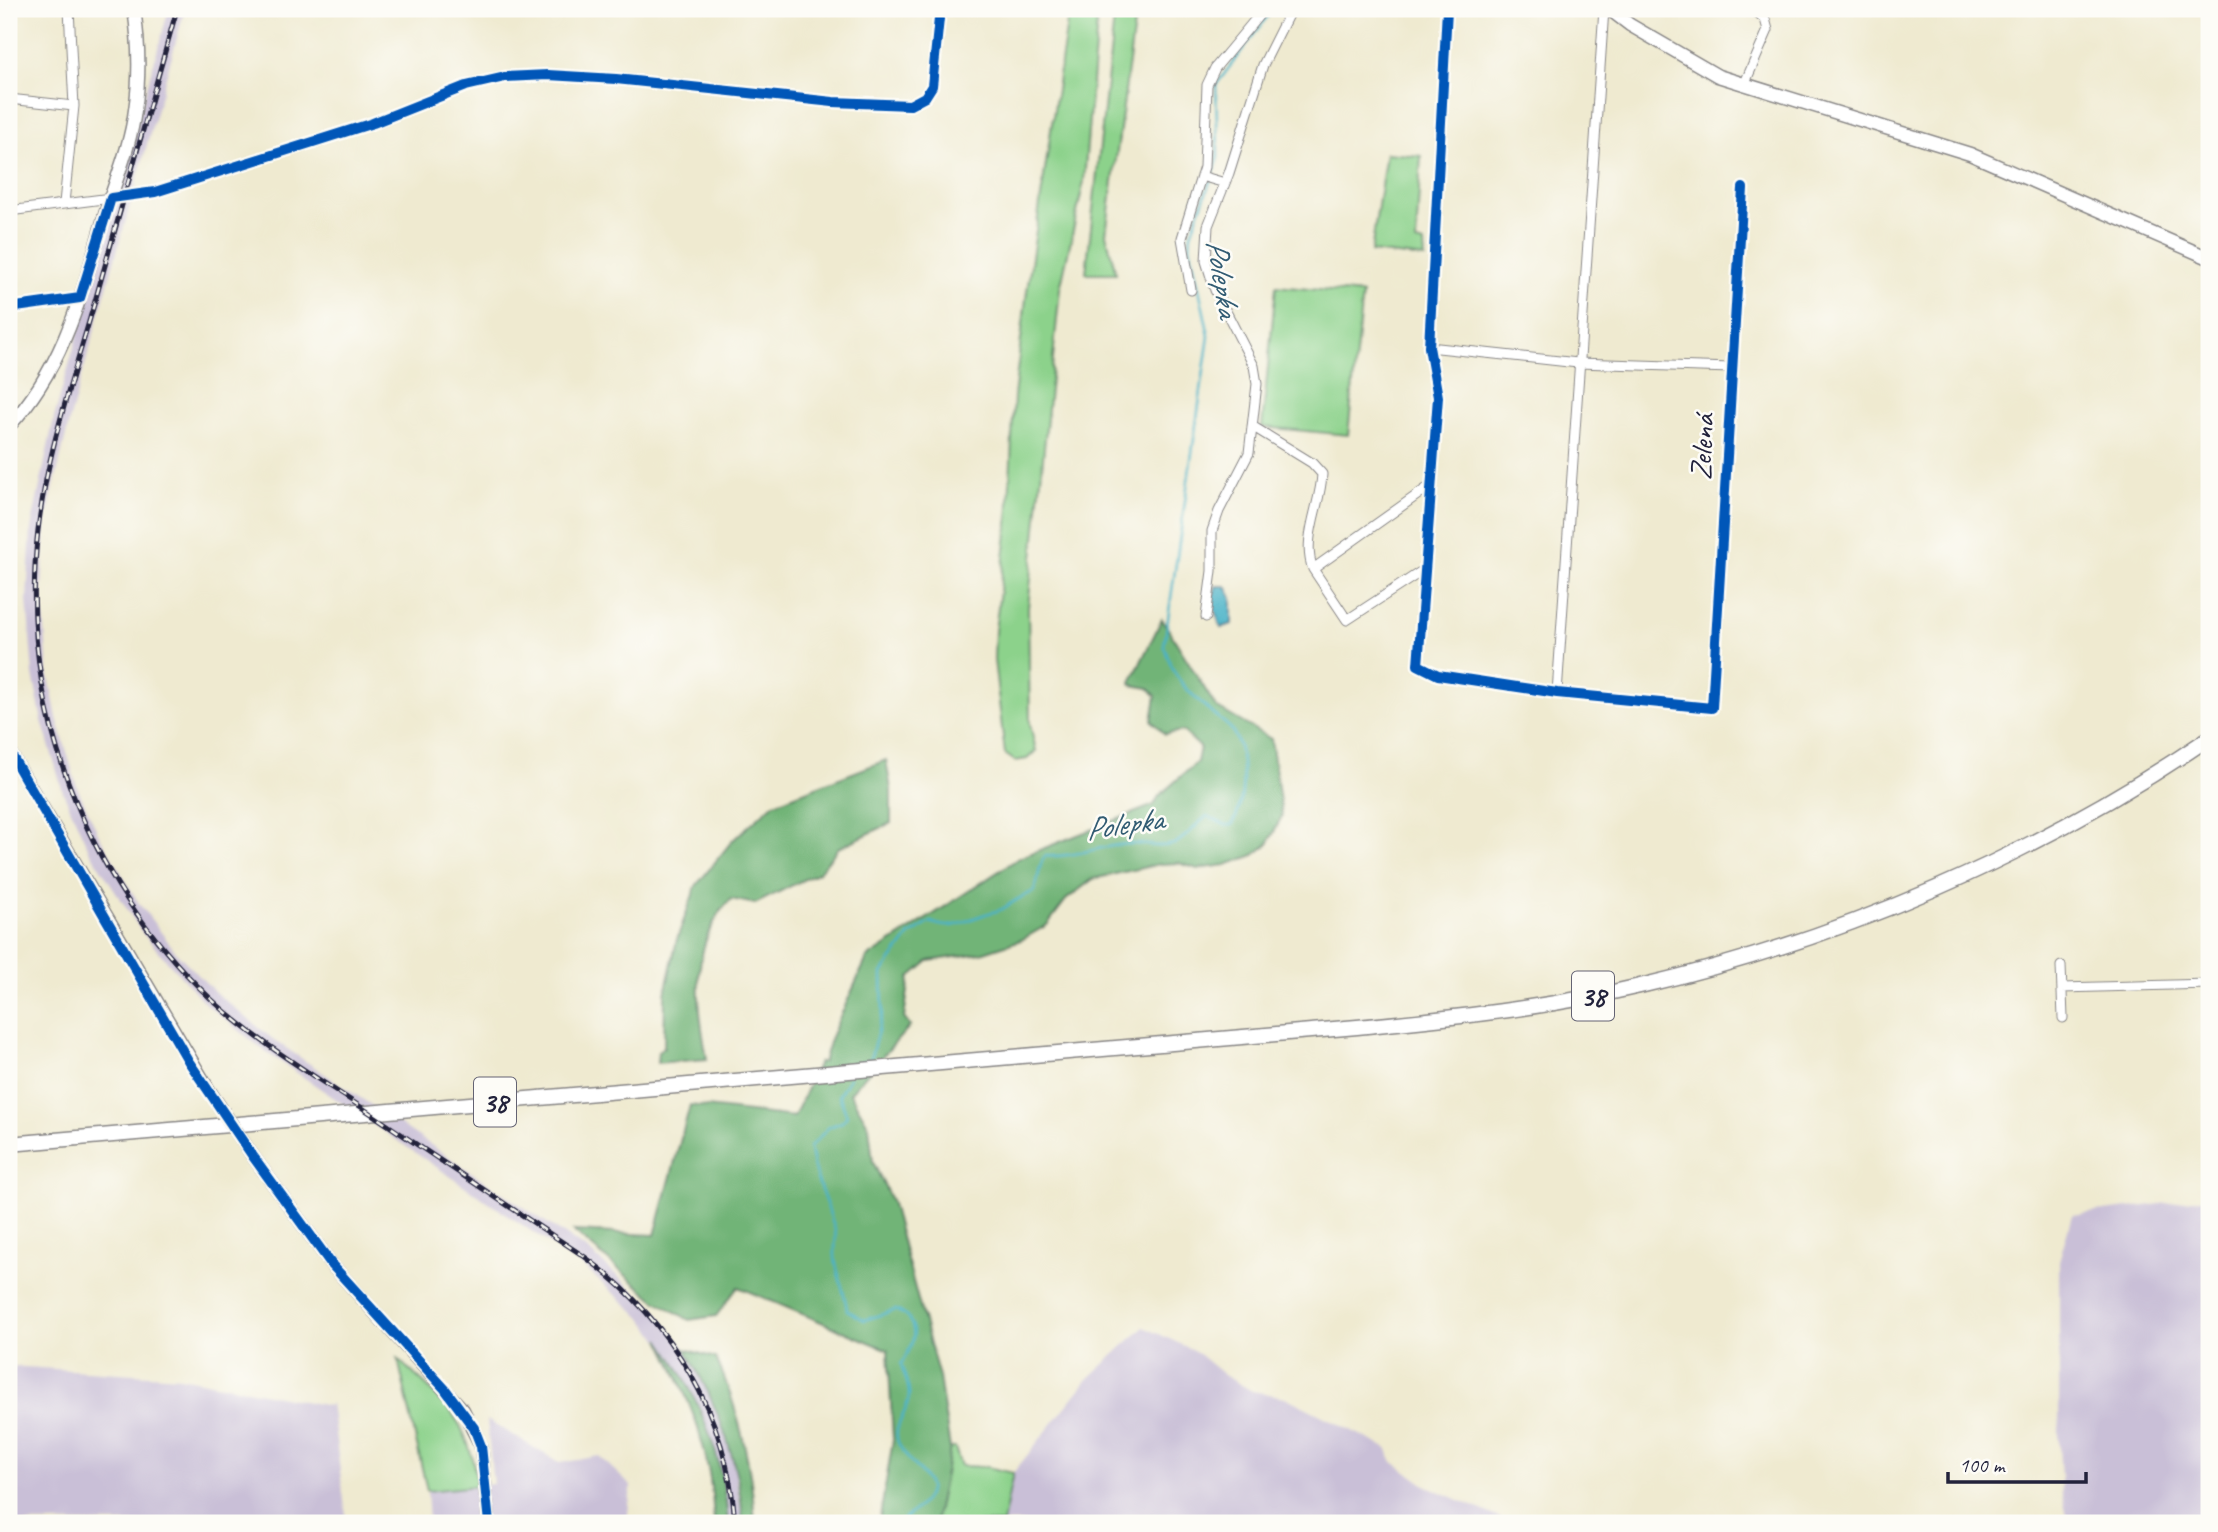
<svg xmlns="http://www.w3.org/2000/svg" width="2218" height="1532" font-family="Caveat,sans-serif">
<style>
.industrial{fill:#c9bfd7}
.green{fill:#8cd28b;stroke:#577a63;stroke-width:2}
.forest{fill:#71b477;stroke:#4a6b59;stroke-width:2}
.water{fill:#49b2c7;stroke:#366a81;stroke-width:2}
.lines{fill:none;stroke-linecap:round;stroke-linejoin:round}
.stream{stroke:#49b2c7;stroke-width:2.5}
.street-casing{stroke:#888686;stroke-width:11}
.secondary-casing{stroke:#888686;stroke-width:15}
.primary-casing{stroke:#888686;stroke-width:17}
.street{stroke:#fff;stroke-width:9}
.secondary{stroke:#fff;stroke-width:12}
.primary{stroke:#fff;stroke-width:14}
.rail-casing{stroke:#22223b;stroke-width:5}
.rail{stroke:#fdfcf7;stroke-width:2.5;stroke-dasharray:8;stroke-linecap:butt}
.secondary-bridge-casing{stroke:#888686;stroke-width:15;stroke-linecap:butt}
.secondary-bridge{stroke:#fff;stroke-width:12}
.cycleway-casing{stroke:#fdfcf7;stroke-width:15}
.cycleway{stroke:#0057b8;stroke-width:10}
.labels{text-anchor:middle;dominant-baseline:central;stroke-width:5;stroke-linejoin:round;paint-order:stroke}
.shield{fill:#fdfcf7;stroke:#646373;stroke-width:2}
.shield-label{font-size:28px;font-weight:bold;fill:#22223b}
.street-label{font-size:30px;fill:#22223b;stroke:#fdfcf7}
.water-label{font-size:32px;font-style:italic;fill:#325c73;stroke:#fdfcf7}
</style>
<rect width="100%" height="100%" fill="#fdfcf7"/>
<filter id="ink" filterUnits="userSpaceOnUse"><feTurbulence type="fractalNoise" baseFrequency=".0143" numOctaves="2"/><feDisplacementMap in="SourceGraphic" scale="14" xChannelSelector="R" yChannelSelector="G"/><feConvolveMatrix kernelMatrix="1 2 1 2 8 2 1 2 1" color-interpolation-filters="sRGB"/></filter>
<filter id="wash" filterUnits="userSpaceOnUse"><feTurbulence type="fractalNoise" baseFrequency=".00686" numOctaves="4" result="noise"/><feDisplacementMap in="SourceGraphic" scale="28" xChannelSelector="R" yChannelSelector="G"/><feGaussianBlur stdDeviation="1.57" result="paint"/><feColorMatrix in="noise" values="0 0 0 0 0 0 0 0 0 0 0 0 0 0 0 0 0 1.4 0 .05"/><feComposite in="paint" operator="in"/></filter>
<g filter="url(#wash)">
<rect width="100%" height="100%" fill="#efead0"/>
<path class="industrial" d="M 169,9 L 185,9 L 69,422 L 46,521 L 42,588 L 48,672 L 57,718 L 77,787 L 99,835 L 138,902 L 176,952 L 216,993 L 274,1040 L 589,1251 L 655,1309 L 685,1349 L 713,1400 L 731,1449 L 743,1523 L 728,1523 L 723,1479 L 672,1357 L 643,1319 L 580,1264 L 266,1052 L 206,1004 L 143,934 L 89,850 L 63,792 L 42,721 L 33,675 L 27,599 L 31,529 L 54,418 Z
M 2209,1198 L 2209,1523 L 2069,1523 L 2062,1496 L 2059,1445 L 2059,1261 L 2072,1215 Z
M 1144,1327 L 1195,1351 L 1224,1375 L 1252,1391 L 1285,1397 L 1388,1449 L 1392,1461 L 1425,1485 L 1511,1523 L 1003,1523 L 1013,1473 L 1088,1379 Z
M 9,1366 L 180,1377 L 329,1406 L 331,1403 L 347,1523 L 9,1523 Z
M 487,1420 L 560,1463 L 599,1456 L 631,1486 L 627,1523 L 429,1523 L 427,1491 L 493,1484 Z"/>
<path class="green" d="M 1069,9 L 1098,9 L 1084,181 L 1060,289 L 1028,608 L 1030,724 L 1036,751 L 1027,759 L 1015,761 L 1005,754 L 994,660 L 995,631 L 1008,525 L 1014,396 L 1027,291 Z
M 1115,9 L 1136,9 L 1106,234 L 1116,273 L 1086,273 Z
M 1386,153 L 1421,156 L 1416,242 L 1424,244 L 1425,258 L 1371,252 Z
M 1276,286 L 1362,294 L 1348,435 L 1262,427 Z
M 398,1359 C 445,1404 469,1417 477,1486 L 427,1491 Z
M 950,1448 L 955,1448 L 961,1466 L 987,1467 L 1013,1473 L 1003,1523 L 935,1523 Z"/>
<path class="forest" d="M 1162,619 L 1216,707 L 1271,739 L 1282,816 L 1268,844 L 1254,855 L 1226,865 L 1198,869 L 1179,863 L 1160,864 L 1093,879 L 1066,900 L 1047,925 L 1021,940 L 981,953 L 929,961 L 910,977 L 904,1018 L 910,1026 L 850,1093 L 869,1126 L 873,1162 L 891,1200 L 939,1377 L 950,1448 L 935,1523 L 879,1523 L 893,1440 L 888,1350 L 738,1287 L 716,1316 L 689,1320 L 655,1300 L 573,1231 L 655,1235 L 690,1105 L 794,1117 L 819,1062 L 823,1062 L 830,1039 L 867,958 L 1019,858 L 1154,805 L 1159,796 L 1197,762 L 1200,747 L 1183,731 L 1165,734 L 1152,721 L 1156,696 L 1149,688 L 1132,685 L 1131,682 Z
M 886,760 L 891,789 L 891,823 L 838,848 L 819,872 L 755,904 L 731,899 C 688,944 697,1003 707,1059 L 657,1063 L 658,1051 L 664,1047 L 665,994 L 677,939 L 696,886 L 732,841 L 774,803 Z
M 660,1339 C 698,1394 724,1456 728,1523 L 714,1523 C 712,1451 691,1403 660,1339 Z
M 685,1349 L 716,1358 C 739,1410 752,1467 755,1523 L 743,1523 C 740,1460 717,1403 685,1349 Z"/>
<path class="water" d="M 1216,586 L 1226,586 L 1232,598 L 1232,624 L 1221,628 L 1212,602 Z"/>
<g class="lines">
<path class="stream" d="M 854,1064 L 870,1060 L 883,1012 L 882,973 L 910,935 L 931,922 C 954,932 962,921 983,915 C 990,912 998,912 1004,908 C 1015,901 1021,896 1033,892 C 1041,880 1036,868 1045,856 C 1074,858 1101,845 1130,844 C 1145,843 1159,849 1174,844 C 1185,839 1197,824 1207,816 L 1225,825 L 1232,825 C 1246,801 1247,753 1231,729 C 1226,723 1216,717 1210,711 C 1185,689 1174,679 1164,646 L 1209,336 L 1190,246 L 1191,234 L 1218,160 L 1216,85 L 1273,9
M 850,1077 L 839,1095 L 847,1116 L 842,1122 L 829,1127 L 810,1147 C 813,1177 827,1201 835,1230 C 837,1238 834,1248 835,1257 C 837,1275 845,1292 847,1310 L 864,1320 L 896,1310 C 923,1323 914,1345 901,1364 C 903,1373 910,1386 909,1395 C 909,1412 892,1425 898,1442 C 903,1458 927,1475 929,1486 C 932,1500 909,1514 900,1523"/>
</g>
</g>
<g filter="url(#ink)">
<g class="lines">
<g class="street-casing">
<path id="street" d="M 69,9 L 74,106
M 1447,9 L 1429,347 L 1438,397 L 1418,665 L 1438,675 L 1557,693 L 1712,708 L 1743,188
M 1744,85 L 1768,30 L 1765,19 L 1753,9
M 9,99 L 74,106 L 64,203
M 1201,176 L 1225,183
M 9,211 L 111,198
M 1191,290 L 1182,238 L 1204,167 L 1207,85 L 1215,68 L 1264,9
M 9,308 L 80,298
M 1429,347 L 1578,363 L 1731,368
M 1252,426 L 1312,463 L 1322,474 C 1321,504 1301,540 1313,569 L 1430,486
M 1313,569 L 1347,620 L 1425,569
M 1206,617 L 1212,571 L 1212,531 L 1219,511 L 1249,453 L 1257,384 L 1254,366 L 1215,290 L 1206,261 L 1208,226 L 1229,173 L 1263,65 L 1291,9
M 1557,693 L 1604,9
M 2061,966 L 2063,1018
M 2062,988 L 2209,984"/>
</g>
<g class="secondary-casing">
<path id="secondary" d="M 1609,9 L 1630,25 L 1718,76 L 1970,154 L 2209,258
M 9,426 C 67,364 83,287 107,208 C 117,177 131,143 135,110 C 140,77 139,42 134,9
M 9,751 L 210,1092
M 252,1155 L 332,1265 L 463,1410 L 481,1446 L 489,1523"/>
</g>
<g class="primary-casing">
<path id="primary" d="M 9,1144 L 1357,1027 C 1452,1018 1547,1008 1640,986 C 1843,939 2037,855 2209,738"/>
</g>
<use href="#street" class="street"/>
<use href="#secondary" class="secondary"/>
<use href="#primary" class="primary"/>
<g class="rail-casing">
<path id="rail" d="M 177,9 C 150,104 123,199 97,294 C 75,372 47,450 38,530 C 18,703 83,878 210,998 C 256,1041 311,1074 364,1109 C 437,1158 511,1208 585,1257 C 672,1321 728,1415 735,1523"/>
</g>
<use href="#rail" class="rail"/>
<g class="secondary-bridge-casing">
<path id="secondary-bridge" d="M 210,1092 L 252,1155"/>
</g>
<use href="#secondary-bridge" class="secondary-bridge"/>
<g class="cycleway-casing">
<path id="cycleway" d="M 1447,9 L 1429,347 L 1438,397 L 1418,665 L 1438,675 L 1557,693 L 1712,708 L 1743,188
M 9,308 L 80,298 L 111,198 L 155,192 L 373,123 L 466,86 L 505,77 L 548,75 L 616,79 L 833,102 L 910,105 L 925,97 L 932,86 L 940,9
M 9,751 L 189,1062 L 252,1155 L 332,1265 L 445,1389 L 474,1428 L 481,1446 L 489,1523"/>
</g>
<use href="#cycleway" class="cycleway"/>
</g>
</g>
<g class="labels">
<g class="shield">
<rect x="1572" y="971.5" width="42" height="49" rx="5"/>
<rect x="474" y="1077.5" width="42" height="49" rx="5"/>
</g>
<g class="shield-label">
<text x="1593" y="996">38</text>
<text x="495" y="1102">38</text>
</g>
<g class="street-label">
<text transform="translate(1702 447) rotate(-87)">Zelená</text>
</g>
<g class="water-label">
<text transform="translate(1223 278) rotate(81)">Polepka</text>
<text transform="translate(1124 824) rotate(-8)">Polepka</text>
</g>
</g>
<rect width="2218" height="1532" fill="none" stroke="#fdfcf7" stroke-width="35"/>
<path d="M1948 1472v10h138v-10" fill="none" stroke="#22223b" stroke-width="3.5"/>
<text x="1959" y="1472" font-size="21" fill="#22223b" stroke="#fdfcf7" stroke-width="5" paint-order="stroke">100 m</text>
</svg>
